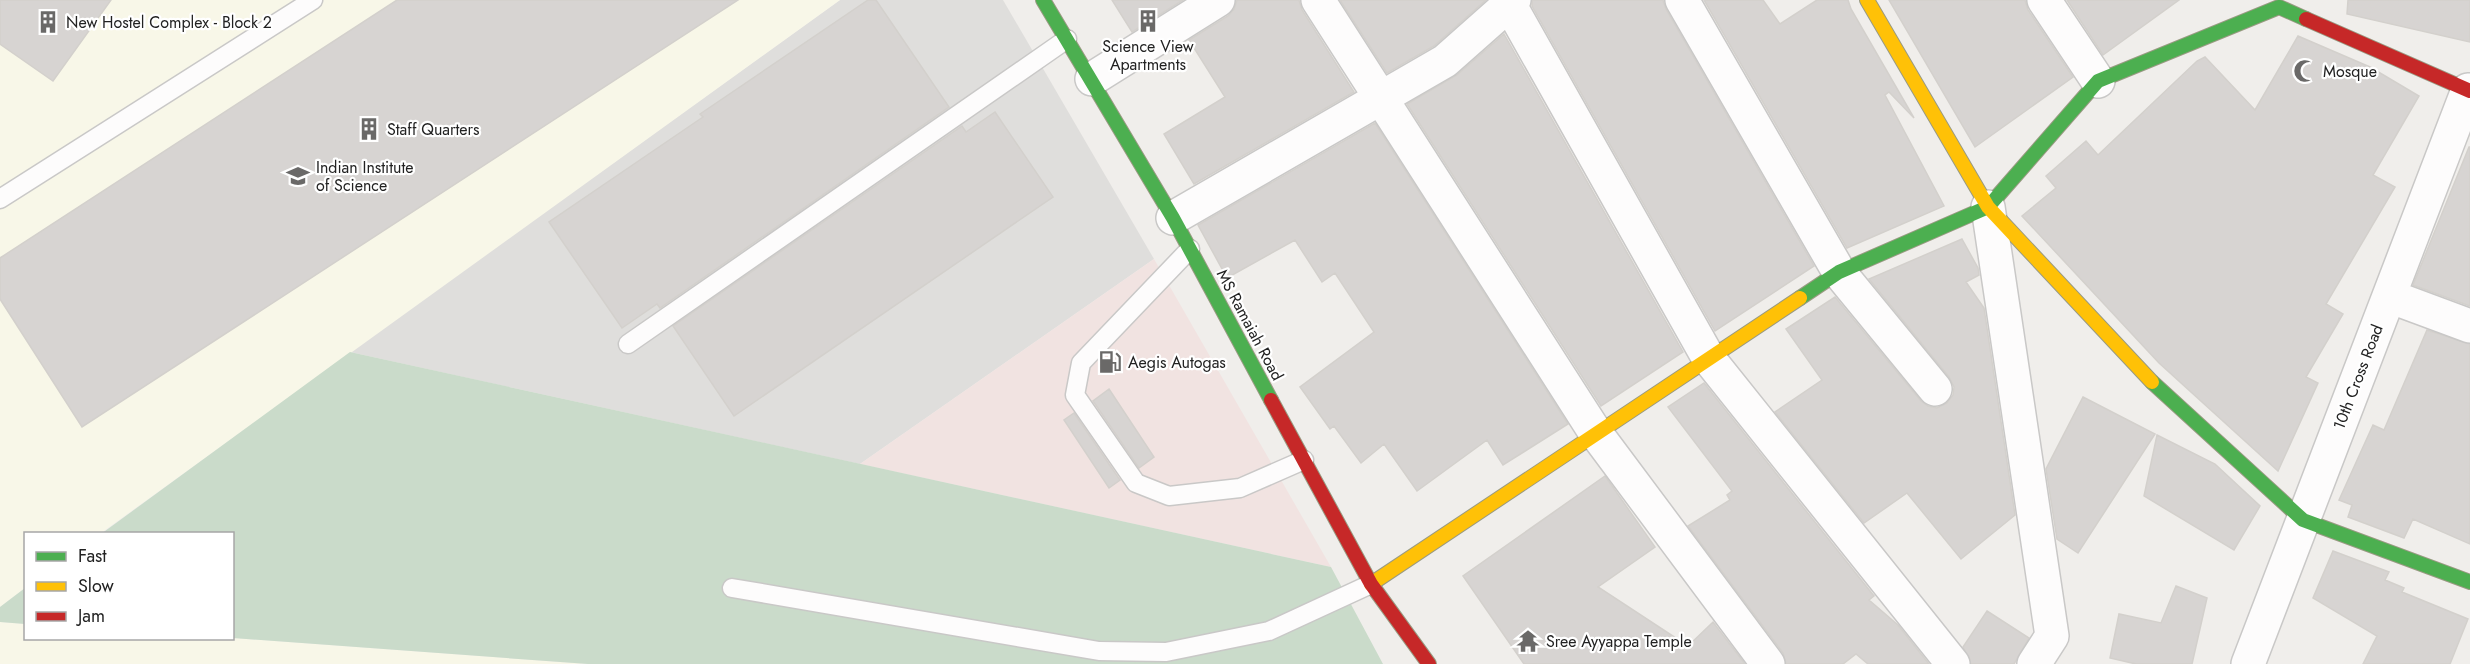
<svg xmlns="http://www.w3.org/2000/svg" width="2470" height="664" font-family="Jost,sans-serif">
<style>
.residential{fill:#dfdedc}
.commercial{fill:#f1e3e1}
.education{fill:#f8f7e8}
.cemetery{fill:#cadbca}
.building{fill:#d7d4d2;stroke:#d3d0cc;stroke-width:1.5}
.lines{fill:none;stroke-linecap:round;stroke-linejoin:round}
.lane-casing{stroke:#c9c8c7;stroke-width:21}
.street-casing{stroke:#c9c8c7;stroke-width:36}
.fast-casing{stroke:#999a82;stroke-width:16}
.slow-casing{stroke:#999a82;stroke-width:16}
.jam-casing{stroke:#999a82;stroke-width:16}
.lane{stroke:#fdfcfc;stroke-width:18}
.street{stroke:#fdfcfc;stroke-width:33}
.fast{stroke:#4caf50;stroke-width:14}
.slow{stroke:#ffc107;stroke-width:14}
.jam{stroke:#c62828;stroke-width:14}
.labels{text-anchor:middle;dominant-baseline:central;stroke-width:4.5;stroke-linejoin:round;paint-order:stroke}
.poi-label{font-size:16px;fill:#222;stroke:#fff;text-anchor:start}
.street-label{font-size:16px;fill:#222;stroke:#fff}
</style>
<rect width="100%" height="100%" fill="#f0eeeb"/>
<path class="residential" d="M 840,0 L 1003,0 L 1154,259 L 860,464 L 350,352 Z"/>
<path class="commercial" d="M 1154,259 L 1331,567 L 860,464 Z"/>
<path class="education" d="M 0,0 L 840,0 L 101,533 L 26,534 L 25,588 L 0,607 Z
M 0,622 L 25,624 L 26,638 L 233,638 L 588,664 L 0,664 Z"/>
<path class="cemetery" d="M 350,352 L 1331,567 L 1383,664 L 588,664 L 233,638 L 232,534 L 101,534 Z
M 25,588 L 25,624 L 0,622 L 0,607 Z"/>
<path class="building" d="M 0,0 L 111,0 L 53,81 L 0,44 Z
M 397,0 L 738,0 L 82,427 L 0,299 L 0,258 Z
M 868,0 L 876,0 L 949,107 L 660,308 L 657,304 L 622,328 L 549,222 L 703,117 L 700,114 Z
M 1112,0 L 1183,0 L 1132,32 Z
M 1237,0 L 1299,0 L 1302,10 L 1354,92 L 1194,184 L 1164,134 L 1225,97 L 1189,40 L 1228,16 L 1234,9 Z
M 1340,0 L 1486,0 L 1434,46 L 1387,73 Z
M 1532,0 L 1663,0 L 1666,9 L 1814,266 L 1715,331 L 1532,6 Z
M 1704,0 L 1763,0 L 1780,24 L 1817,0 L 1848,0 L 1851,9 L 1914,118 L 1889,92 L 1885,95 L 1944,206 L 1847,248 Z
M 1889,0 L 2025,0 L 2028,10 L 2073,77 L 1975,147 Z
M 2067,0 L 2179,0 L 2103,55 Z
M 2348,0 L 2470,0 L 2470,42 L 2347,14 Z
M 1504,34 L 1683,352 L 1601,406 L 1407,104 L 1457,75 Z
M 2298,36 L 2370,67 L 2419,96 L 2373,175 L 2395,187 L 2326,304 L 2343,314 L 2306,377 L 2318,383 L 2278,471 L 2159,363 L 2022,216 L 2056,188 L 2046,176 L 2086,141 L 2098,155 L 2197,61 L 2205,57 L 2255,110 Z
M 995,112 L 1053,197 L 734,416 L 673,326 L 962,126 L 966,132 Z
M 1375,123 L 1568,424 L 1503,465 L 1487,440 L 1417,491 L 1384,444 L 1361,463 L 1334,426 L 1330,429 L 1300,387 L 1374,332 L 1335,273 L 1322,282 L 1295,240 L 1227,278 L 1198,225 Z
M 2469,147 L 2470,147 L 2470,306 L 2413,285 Z
M 1962,239 L 1978,268 L 1979,275 L 1966,282 L 1984,308 L 2015,515 L 1961,559 L 1907,493 L 1864,523 L 1775,412 L 1822,380 L 1786,329 L 1835,297 L 1921,401 L 1928,406 L 1937,408 L 1947,403 L 1953,395 L 1954,387 L 1949,377 L 1869,279 Z
M 2427,330 L 2470,344 L 2470,544 L 2413,519 L 2404,538 L 2348,517 L 2352,505 L 2339,500 L 2373,425 L 2384,430 Z
M 1704,383 L 1874,596 L 1869,600 L 1898,625 L 1929,664 L 1868,664 L 1856,654 L 1843,664 L 1786,664 L 1783,653 L 1688,526 L 1730,500 L 1727,495 L 1732,491 L 1668,407 Z
M 1109,389 L 1154,457 L 1139,468 L 1093,401 Z
M 2083,397 L 2155,434 L 2078,553 L 2057,539 L 2046,469 Z
M 1074,413 L 1120,480 L 1109,488 L 1064,420 Z
M 2157,435 L 2215,464 L 2260,506 L 2234,550 L 2144,496 Z
M 1605,476 L 1655,547 L 1598,587 L 1688,646 L 1713,622 L 1745,664 L 1524,664 L 1463,576 Z
M 2333,551 L 2389,572 L 2385,580 L 2404,588 L 2402,592 L 2468,619 L 2450,664 L 2363,664 L 2377,636 L 2313,598 Z
M 2176,586 L 2207,598 L 2192,664 L 2136,664 L 2110,658 L 2119,614 L 2161,623 Z
M 1987,611 L 2029,638 L 2014,664 L 1971,664 L 1963,647 Z"/>
<g class="lines">
<g class="lane-casing">
<path id="lane" d="M 0,199 L 313,0
M 1190,249 L 1081,363 L 1075,395 L 1136,483 L 1169,496 L 1240,488 L 1304,460
M 628,344 L 1067,39
M 732,588 L 1099,651 L 1166,652 L 1269,631 L 1371,584"/>
</g>
<g class="street-casing">
<path id="street" d="M 1318,0 L 1595,432 L 1768,664
M 1507,0 L 1709,359 L 1953,664
M 1682,0 L 1839,272 L 1935,389
M 2044,0 L 2098,81
M 1092,79 L 1218,0
M 1988,207 L 2052,636 L 2034,664
M 1173,218 L 1445,61 L 1514,0
M 2389,296 L 2470,326
M 2248,664 L 2468,90"/>
</g>
<g class="fast-casing">
<path id="fast" d="M 1043,0 L 1173,218 L 1271,400
M 1800,298 L 1839,272 L 1988,207 L 2098,81 L 2279,7 L 2306,19
M 2152,382 L 2303,520 L 2470,582"/>
</g>
<g class="slow-casing">
<path id="slow" d="M 1867,0 L 1988,207 L 2152,382
M 1371,584 L 1800,298"/>
</g>
<g class="jam-casing">
<path id="jam" d="M 2306,19 L 2470,91
M 1271,400 L 1371,584 L 1429,664"/>
</g>
<use href="#lane" class="lane"/>
<use href="#street" class="street"/>
<use href="#fast" class="fast"/>
<use href="#slow" class="slow"/>
<use href="#jam" class="jam"/>
</g>
<defs>
<g id="building-bare" transform="scale(1.8)"><path d="M-4-6H4V6H1V3H-1V6H-4ZM-2.5-4.3h1.7v1.8h-1.7ZM.8-4.3h1.7v1.8H.8ZM-2.5-1h1.7V.8h-1.7ZM.8-1h1.7V.8H.8Z" fill="#6a6968" stroke="#fff" stroke-width="2.5" paint-order="stroke"/></g>
<g id="mosque-bare" transform="scale(1.8)"><path d="M3.5-4.9A6 6 0 1 0 3.5 4.9A5 5 0 1 1 3.5-4.9Z" fill="#6a6968" stroke="#fff" stroke-width="2.5" paint-order="stroke"/></g>
<g id="university-bare" transform="scale(1.8)"><path d="M0-5L7-2L0 1L-7-2ZM-4 1L0 2.5L4 1V4Q0 6-4 4Z" fill="#6a6968" stroke="#fff" stroke-width="2.5" paint-order="stroke"/></g>
<g id="fuel-bare" transform="scale(1.8)"><path d="M-5.5-6h7V0h2V4h1.3V-2.5L3-4.5l.8-.8L6-3V5H2.5V1h-1V6h-7ZM-4.2-4.7v3.2H.2V-4.7Z" fill="#6a6968" stroke="#fff" stroke-width="2.5" paint-order="stroke"/></g>
<g id="temple-bare" transform="scale(1.8)"><path d="M0-6L5-2H3V0L6.5 2.5H4V6H1.5V3h-3V6H-4V2.5H-6.5L-3 0V-2H-5Z" fill="#6a6968" stroke="#fff" stroke-width="2.5" paint-order="stroke"/></g>
</defs>
<g fill-rule="evenodd">
<use href="#building-bare" x="1148" y="21"/>
<use href="#building-bare" x="48" y="22"/>
<use href="#mosque-bare" x="2305" y="71"/>
<use href="#building-bare" x="369" y="129"/>
<use href="#university-bare" x="298" y="176"/>
<use href="#fuel-bare" x="1110" y="362"/>
<use href="#temple-bare" x="1528" y="641"/>
</g>
<g class="labels">
<g class="poi-label">
<text x="66" y="22">New Hostel Complex - Block 2</text>
<text x="1148" y="46" text-anchor="middle">Science View<tspan x="1148" dy="18">Apartments</tspan></text>
<text x="2323" y="71">Mosque</text>
<text x="387" y="129">Staff Quarters</text>
<text x="316" y="167">Indian Institute<tspan x="316" dy="18">of Science</tspan></text>
<text x="1128" y="362">Aegis Autogas</text>
<text x="1546" y="641">Sree Ayyappa Temple</text>
</g>
<g class="street-label">
<text transform="translate(1250 325) rotate(62)">MS Ramaiah Road</text>
<text transform="translate(2358 377) rotate(-69)">10th Cross Road</text>
</g>
</g>
<rect x="24" y="532" width="210" height="108" fill="#ffffff" stroke="#a7a7a7" stroke-width="1.5"/>
<rect x="36" y="552" width="30" height="9" fill="#4caf50" stroke="#a7a7a7" stroke-width="1.5"/>
<text x="78" y="562" font-size="18" fill="#222222">Fast</text>
<rect x="36" y="582" width="30" height="9" fill="#ffc107" stroke="#a7a7a7" stroke-width="1.5"/>
<text x="78" y="592" font-size="18" fill="#222222">Slow</text>
<rect x="36" y="612" width="30" height="9" fill="#c62828" stroke="#a7a7a7" stroke-width="1.5"/>
<text x="78" y="622" font-size="18" fill="#222222">Jam</text>
</svg>
